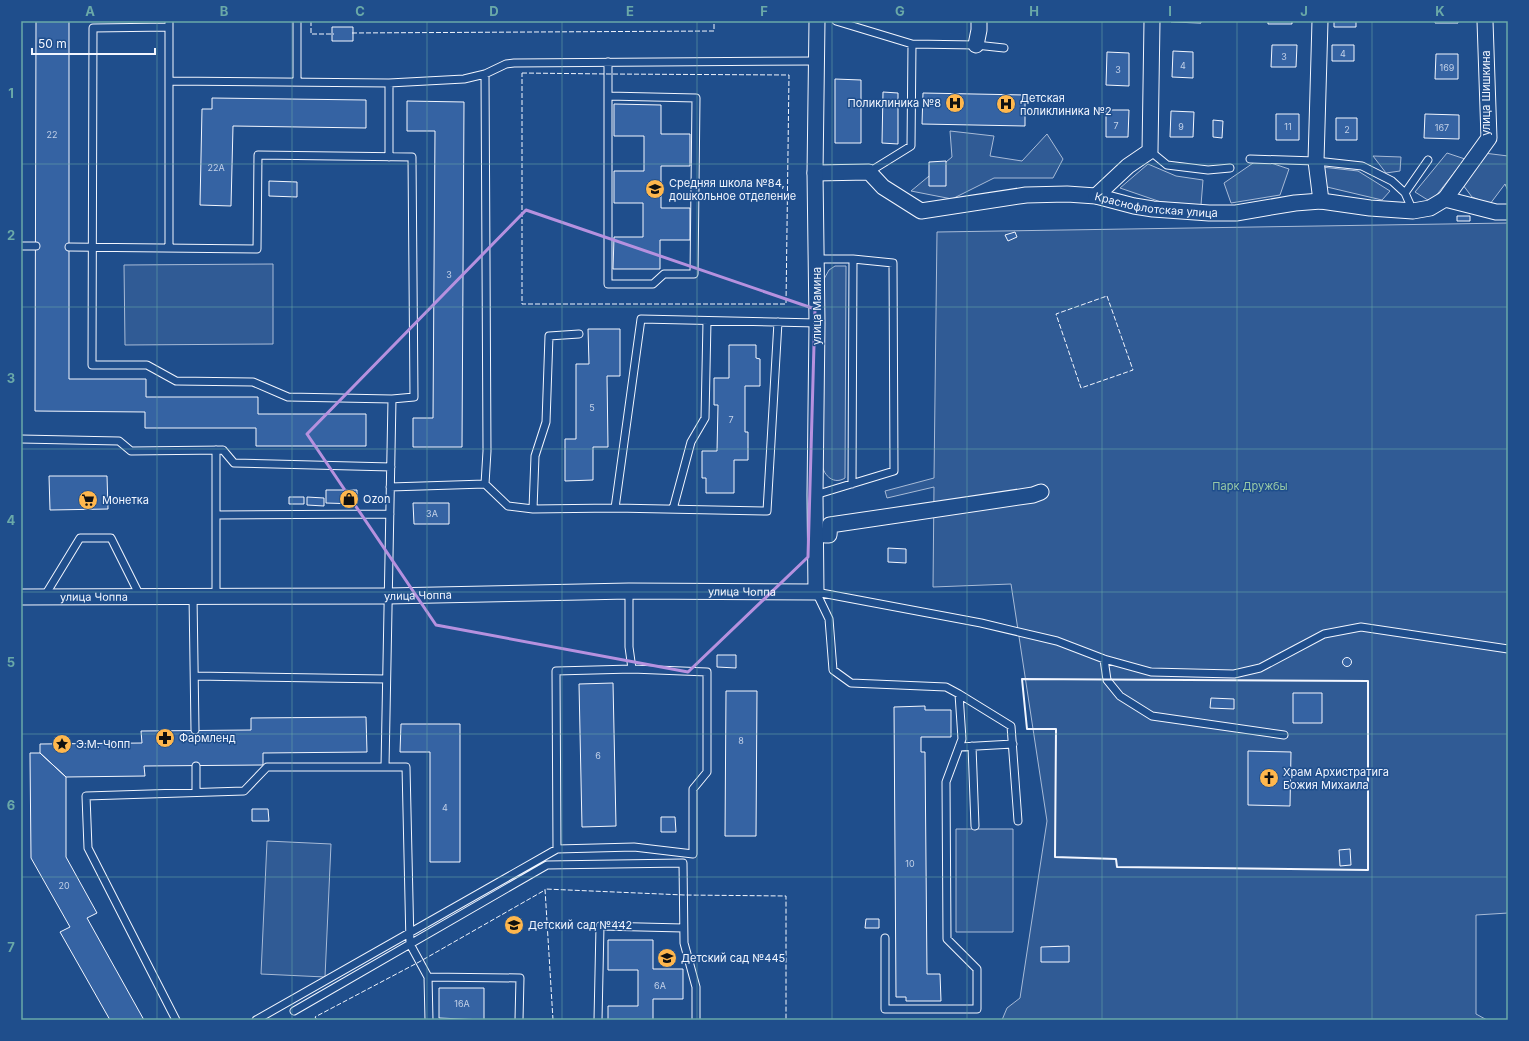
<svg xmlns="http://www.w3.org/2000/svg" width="1529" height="1041" font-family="Inter,sans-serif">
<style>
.green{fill:#305b95;stroke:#a8bbd7}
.building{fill:#3563a3;stroke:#f2f6ff}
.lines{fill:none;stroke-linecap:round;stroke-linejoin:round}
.lane-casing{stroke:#f2f6ff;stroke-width:9}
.street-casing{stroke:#f2f6ff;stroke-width:17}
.lane{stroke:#1f4e8c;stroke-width:7}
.street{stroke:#1f4e8c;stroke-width:15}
.fence{stroke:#f2f6ff;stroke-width:1;stroke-dasharray:5 2;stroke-linecap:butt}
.wall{stroke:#f2f6ff;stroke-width:2}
.marked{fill:none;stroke:#b691df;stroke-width:3;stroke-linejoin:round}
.grid{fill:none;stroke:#6aa9a8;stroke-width:1;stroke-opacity:0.55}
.labels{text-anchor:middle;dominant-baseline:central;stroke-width:3;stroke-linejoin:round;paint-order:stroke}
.number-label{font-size:9px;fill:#c3d1e8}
.street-label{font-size:11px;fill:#f2f6ff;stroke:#1f4e8c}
.poi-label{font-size:11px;fill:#f2f6ff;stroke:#1f4e8c;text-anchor:start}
.park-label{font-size:11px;fill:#97c8a6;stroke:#1f4e8c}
.neatline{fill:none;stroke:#6aa9a8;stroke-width:1.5}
.grid-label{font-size:13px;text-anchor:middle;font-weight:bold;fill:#6aa9a8}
</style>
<rect width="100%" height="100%" fill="#1f4e8c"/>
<path class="green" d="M 950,131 L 994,136 L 990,156 L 1022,161 L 1047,134 L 1063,159 L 1053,178 L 994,178 L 952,199 L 911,191 L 952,157 Z
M 1447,153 L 1465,159 L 1431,202 L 1415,192 Z
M 1484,153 L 1508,156 L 1508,191 L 1505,184 L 1490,204 L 1472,197 L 1463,185 Z
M 1373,156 L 1401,157 L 1400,171 L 1386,173 Z
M 1259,159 L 1289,169 L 1280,195 L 1231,203 L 1224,183 Z
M 1148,164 L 1176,176 L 1203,180 L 1201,205 L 1161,202 L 1120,188 Z
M 1322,167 L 1358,171 L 1390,191 L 1382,200 L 1327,187 Z
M 1508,223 L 1508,913 L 1476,915 L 1476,1014 L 1487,1020 L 1002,1020 L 1007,1008 L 1020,998 L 1047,821 L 1011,584 L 933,587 L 934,487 L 887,498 L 885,491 L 934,478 L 937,232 Z
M 273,264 L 273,344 L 125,345 L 124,265 Z
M 835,266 L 846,266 L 845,478 C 834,485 824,476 822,465 L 824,279 L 829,270 Z
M 956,829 L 1013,829 L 1013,932 L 956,932 Z
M 267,841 L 331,844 L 325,977 L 261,974 Z"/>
<path class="building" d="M 36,21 L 69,21 L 69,379 L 146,379 L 146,397 L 258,397 L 258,414 L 366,414 L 366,446 L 256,446 L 256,428 L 145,428 L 145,412 L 35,411 Z
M 1171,21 L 1201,21 L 1201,23 L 1171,22 Z
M 1268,21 L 1292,21 L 1292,24 L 1268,24 Z
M 1334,21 L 1356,21 L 1356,27 L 1334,27 Z
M 1435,21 L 1458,21 L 1458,23 L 1435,23 Z
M 332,27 L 353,27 L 353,41 L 332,41 Z
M 1272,45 L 1297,45 L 1296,67 L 1271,67 Z
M 1332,45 L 1354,45 L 1354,61 L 1332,61 Z
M 1173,51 L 1193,52 L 1193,78 L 1172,77 Z
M 1107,52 L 1129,53 L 1129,86 L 1106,85 Z
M 1436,54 L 1458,54 L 1458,79 L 1435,79 Z
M 835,79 L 861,80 L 861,143 L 835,143 Z
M 883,92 L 898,93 L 898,144 L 882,143 Z
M 923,93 L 1025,95 L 1025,126 L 922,124 Z
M 212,98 L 366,100 L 366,128 L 233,126 L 231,206 L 200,205 L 202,109 L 212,109 Z
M 407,101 L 464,102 L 462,447 L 413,447 L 413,418 L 433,418 L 435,131 L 407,131 Z
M 614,104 L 661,105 L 661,134 L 690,134 L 690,166 L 661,166 L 661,208 L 690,208 L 690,240 L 660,240 L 660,269 L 613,269 L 614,237 L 643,237 L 643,203 L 614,203 L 614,171 L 644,171 L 644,136 L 614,136 Z
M 1106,110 L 1129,110 L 1128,137 L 1106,137 Z
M 1171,111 L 1194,112 L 1193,137 L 1170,137 Z
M 1276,114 L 1299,114 L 1299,140 L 1276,140 Z
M 1425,114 L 1459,115 L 1459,139 L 1424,138 Z
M 1336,118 L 1357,118 L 1357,140 L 1336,140 Z
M 1213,120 L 1223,121 L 1222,138 L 1213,137 Z
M 946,161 L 946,186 L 929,186 L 929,162 Z
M 269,181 L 297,182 L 297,197 L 269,196 Z
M 1457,216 L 1470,216 L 1470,221 L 1457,221 Z
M 1015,232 L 1017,237 L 1008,241 L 1005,235 Z
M 588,329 L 620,329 L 620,376 L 607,376 L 608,447 L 593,447 L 593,480 L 565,481 L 565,439 L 576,439 L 576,364 L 589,364 Z
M 729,345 L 756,345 L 756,358 L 760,359 L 760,386 L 745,386 L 745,432 L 748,432 L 748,460 L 734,460 L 734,493 L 706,493 L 706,478 L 702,478 L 702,451 L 717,451 L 718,405 L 714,405 L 714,378 L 729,378 Z
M 49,476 L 107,476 L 108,509 L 50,510 Z
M 326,490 L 357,490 L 357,504 L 326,503 Z
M 289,497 L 304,497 L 304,504 L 289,504 Z
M 307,497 L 324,498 L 324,506 L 307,505 Z
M 413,503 L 449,503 L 449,524 L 414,524 Z
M 888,548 L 906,549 L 906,563 L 888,562 Z
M 717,655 L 736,655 L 736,668 L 717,667 Z
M1342.5 662a4.5 4.5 0 1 1 9 0a4.5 4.5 0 1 1-9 0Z
M 613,683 L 616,826 L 582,827 L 579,684 Z
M 726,691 L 757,691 L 756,836 L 725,836 Z
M 1293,693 L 1322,693 L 1322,723 L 1293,723 Z
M 1211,698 L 1234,699 L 1234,709 L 1210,708 Z
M 925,706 L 925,710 L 951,710 L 951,737 L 921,737 L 921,752 L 925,752 L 927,974 L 940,974 L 941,1001 L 906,1001 L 906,997 L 896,997 L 894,707 Z
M 366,717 L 367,752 L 263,753 L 263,765 L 144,766 L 145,776 L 66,777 L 40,753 L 40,744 L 142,743 L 141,731 L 251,730 L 251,718 Z
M 401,724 L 460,724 L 460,862 L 430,862 L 430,752 L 400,752 Z
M 1248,751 L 1291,752 L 1290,806 L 1248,805 Z
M 30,753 L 40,753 L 66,777 L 66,857 L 97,913 L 87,918 L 144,1020 L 110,1020 L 60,932 L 70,927 L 31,858 Z
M 252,809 L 268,809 L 269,821 L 252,821 Z
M 661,817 L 675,817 L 676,832 L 661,832 Z
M 1350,849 L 1351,865 L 1340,866 L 1339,850 Z
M 866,919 L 879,919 L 879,928 L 865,928 Z
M 608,940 L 653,940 L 653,969 L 683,969 L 683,999 L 653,999 L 653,1020 L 608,1020 L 608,1006 L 638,1006 L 638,970 L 608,970 Z
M 1069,946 L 1069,962 L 1041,962 L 1041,947 Z
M 439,988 L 484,988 L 484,1020 L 439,1018 Z"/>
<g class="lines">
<g class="lane-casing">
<path id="lane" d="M 836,21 L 912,44 L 976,45 L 1004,48
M 169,27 L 93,28 L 92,365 L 147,365 L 176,381 L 253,382 L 288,397 L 392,399
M 169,81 L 389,83 L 464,79 L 485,74 L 506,64 L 514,63 L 816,61
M 297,81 L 297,21
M 389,83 L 389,157
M 608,96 L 696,98 L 694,274 L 664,274 L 653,284 L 608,284 L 608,62
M 1150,151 L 1167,165 L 1208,170 L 1230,168
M 1250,159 L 1316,161 L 1362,166 L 1392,181 L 1405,193 L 1413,211
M 869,172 L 911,146 L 912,44
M 1405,193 L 1428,160
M 21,246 L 36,246
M 69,247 L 257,249 L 258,155 L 412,157 L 414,397 L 392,399 L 385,767
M 169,248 L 169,21
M 21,439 L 119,441 L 131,451 L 223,450 L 234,463 L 391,467
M 216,450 L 216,596
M 485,484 L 487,451 L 485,74
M 852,484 L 853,259
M 390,487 L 485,484 L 508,506 L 533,509 L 615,508 L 767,511 L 778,322
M 815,495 L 894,471 L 893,263 L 853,259 L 817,259
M 615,508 L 641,319 L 817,323
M 533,509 L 535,456 L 546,422 L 549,336 L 579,334
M 673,509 L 691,442 L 705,418 L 707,321
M 216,515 L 390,514
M 816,592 L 981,623 L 1057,641 L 1104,659 L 1151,672 L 1234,674 L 1260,668 L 1324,634 L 1361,627 L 1508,649
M 816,592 L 829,619 L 833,670 L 851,683 L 946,687 L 959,694 L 962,739 L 946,782 L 947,939 L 977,969 L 977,1009 L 885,1009 L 885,938
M 193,596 L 195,730
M 44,597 L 80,538 L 111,538 L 140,596
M 1104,659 L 1107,680 L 1120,696 L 1152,716 L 1284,735
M 195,676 L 386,679
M 959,694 L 1011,726 L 1018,821
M 972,746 L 975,826
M 959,747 L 1013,744
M 196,766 L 196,792
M 557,849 L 556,671 L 632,669
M 428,977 L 520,978 L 519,1020
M 294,1011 L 547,865 L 683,863 L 684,943 L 696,987 L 696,1020
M 176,1020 L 88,848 L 86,796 L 244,791 L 267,767 L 406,767 L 410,944 L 428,977 L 429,1020
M 256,1020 L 557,849 L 634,847 L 693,854 L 693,789 L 707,772 L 707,672 L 632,669 L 629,647 L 629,591
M 598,1020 L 600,926 L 683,928"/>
</g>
<g class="street-casing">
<g id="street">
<path d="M 1320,21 L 1316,161 L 1321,201"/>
<path d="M 976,45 L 979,30 L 979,21"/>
<path id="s1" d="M 815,173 L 869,172 L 883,187 L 921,211 L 1026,195 L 1067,194 L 1096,196 L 1134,206 L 1153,209 L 1209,213 L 1236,213 L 1295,203 L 1321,201 L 1370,208 L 1413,211 L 1430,208 L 1445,199 L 1496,212 L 1508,212"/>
<path d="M 1096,196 L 1128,166 L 1150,151 L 1152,21"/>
<path d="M 1445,199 L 1489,138 L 1485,21"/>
<path d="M 825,535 L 829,535 L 830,525 L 1033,495 L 1041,492"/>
<path id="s2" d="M 21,597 L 388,596 L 629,591 L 816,592 L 815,495 L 817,323 L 815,173 L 817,21"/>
</g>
</g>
<use href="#lane" class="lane"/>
<use href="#street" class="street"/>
<path class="fence" d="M 311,21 L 311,34 L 334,34
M 352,33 L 714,31 L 714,21
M 522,73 L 608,74 L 789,75 L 786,304 L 522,304 Z
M 1107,296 L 1133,370 L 1081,388 L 1056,314 Z
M 317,1020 L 315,1017 L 419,962 L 545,890
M 553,1020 L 545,889 L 684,895 L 786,896 L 786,1020"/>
<path class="wall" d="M 1022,679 L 1368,681 L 1368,870 L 1117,867 L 1116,859 L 1055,857 L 1056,729 L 1027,729 Z"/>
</g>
<path class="marked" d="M 526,210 L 815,309 L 808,557 L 688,672 L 436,625 L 307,434 Z"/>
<path class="grid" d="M 157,21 L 157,1020M 292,21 L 292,1020M 427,21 L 427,1020M 562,21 L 562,1020M 697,21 L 697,1020M 832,21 L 832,1020M 967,21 L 967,1020M 1102,21 L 1102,1020M 1237,21 L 1237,1020M 1372,21 L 1372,1020M 21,164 L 1508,164M 21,307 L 1508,307M 21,449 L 1508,449M 21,592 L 1508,592M 21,734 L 1508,734M 21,877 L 1508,877"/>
<defs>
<g id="hospital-disc" transform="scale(1)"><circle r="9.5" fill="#ffb74d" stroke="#1f4e8c"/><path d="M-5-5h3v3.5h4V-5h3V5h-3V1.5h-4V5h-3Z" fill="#111"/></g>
<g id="school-disc" transform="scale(1)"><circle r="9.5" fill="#ffb74d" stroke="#1f4e8c"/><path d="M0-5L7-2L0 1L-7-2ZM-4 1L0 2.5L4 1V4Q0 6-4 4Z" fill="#111"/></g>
<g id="shop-disc" transform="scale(1)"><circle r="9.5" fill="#ffb74d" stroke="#1f4e8c"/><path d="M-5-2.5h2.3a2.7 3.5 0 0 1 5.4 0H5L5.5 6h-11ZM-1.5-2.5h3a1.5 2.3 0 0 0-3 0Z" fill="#111"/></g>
<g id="supermarket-disc" transform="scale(1)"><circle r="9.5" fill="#ffb74d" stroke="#1f4e8c"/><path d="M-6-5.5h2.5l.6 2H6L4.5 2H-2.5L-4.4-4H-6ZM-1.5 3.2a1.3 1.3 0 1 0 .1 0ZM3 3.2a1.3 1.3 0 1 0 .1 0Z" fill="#111"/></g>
<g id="pharmacy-disc" transform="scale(1)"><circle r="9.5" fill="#ffb74d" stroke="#1f4e8c"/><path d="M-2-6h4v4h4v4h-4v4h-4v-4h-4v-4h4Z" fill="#111"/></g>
<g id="sight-disc" transform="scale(1)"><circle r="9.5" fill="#ffb74d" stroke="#1f4e8c"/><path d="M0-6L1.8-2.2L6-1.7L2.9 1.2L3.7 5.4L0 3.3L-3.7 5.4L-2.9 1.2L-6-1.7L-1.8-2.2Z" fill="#111"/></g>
<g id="church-disc" transform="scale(1)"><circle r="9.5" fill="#ffb74d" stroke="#1f4e8c"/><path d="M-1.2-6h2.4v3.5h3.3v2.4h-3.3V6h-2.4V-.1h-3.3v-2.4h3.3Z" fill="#111"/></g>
</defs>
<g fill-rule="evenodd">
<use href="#hospital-disc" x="955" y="103"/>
<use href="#hospital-disc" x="1006" y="104"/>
<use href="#school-disc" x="655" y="189"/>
<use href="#shop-disc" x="349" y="499"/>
<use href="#supermarket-disc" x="88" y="500"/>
<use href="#pharmacy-disc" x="165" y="738"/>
<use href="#sight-disc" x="62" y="744"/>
<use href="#church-disc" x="1269" y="778"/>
<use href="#school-disc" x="514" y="925"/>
<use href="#school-disc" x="667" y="958"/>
</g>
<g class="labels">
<g class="number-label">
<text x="1343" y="53">4</text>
<text x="1284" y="56">3</text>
<text x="1183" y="65">4</text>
<text x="1447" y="67">169</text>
<text x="1118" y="69">3</text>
<text x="1116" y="125">7</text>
<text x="1181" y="126">9</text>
<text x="1288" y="126">11</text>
<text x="1442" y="127">167</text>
<text x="1347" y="129">2</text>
<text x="52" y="134">22</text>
<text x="216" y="167">22А</text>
<text x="449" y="274">3</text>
<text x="592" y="407">5</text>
<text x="731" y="419">7</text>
<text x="432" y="513">3А</text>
<text x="741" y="740">8</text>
<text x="598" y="755">6</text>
<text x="445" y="807">4</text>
<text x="910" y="863">10</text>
<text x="64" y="885">20</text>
<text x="660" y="985">6А</text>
<text x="462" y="1003">16А</text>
</g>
<g class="street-label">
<text transform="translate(1486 93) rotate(-90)">улица Шишкина</text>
<text stroke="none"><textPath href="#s1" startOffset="357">Краснофлотская улица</textPath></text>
<text transform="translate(817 306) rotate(-90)">улица Мамина</text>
<text stroke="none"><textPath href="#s2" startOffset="721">улица Чоппа</textPath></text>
<text stroke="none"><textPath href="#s2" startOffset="397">улица Чоппа</textPath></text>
<text stroke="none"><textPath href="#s2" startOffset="73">улица Чоппа</textPath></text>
</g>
<g class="poi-label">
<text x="1020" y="98">Детская<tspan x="1020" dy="13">поликлиника №2</tspan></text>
<text x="941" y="103" text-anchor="end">Поликлиника №8</text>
<text x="669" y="183">Средняя школа №84,<tspan x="669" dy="13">дошкольное отделение</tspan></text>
<text x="363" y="499">Ozon</text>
<text x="102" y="500">Монетка</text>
<text x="179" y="738">Фармленд</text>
<text x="76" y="744">Э.М. Чопп</text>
<text x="1283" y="772">Храм Архистратига<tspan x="1283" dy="13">Божия Михаила</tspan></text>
<text x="528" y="925">Детский сад №442</text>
<text x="681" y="958">Детский сад №445</text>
</g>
<g class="park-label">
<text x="1250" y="486">Парк Дружбы</text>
</g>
</g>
<rect width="1529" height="1041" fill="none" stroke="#1f4e8c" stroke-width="44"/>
<path d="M32 48v6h123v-6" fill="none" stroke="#f2f6ff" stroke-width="2"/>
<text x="38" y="48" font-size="12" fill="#f2f6ff" stroke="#1f4e8c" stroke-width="3" paint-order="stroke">50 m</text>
<rect x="22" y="22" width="1485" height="997" class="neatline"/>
<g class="grid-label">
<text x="90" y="16">A</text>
<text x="224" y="16">B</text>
<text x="360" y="16">C</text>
<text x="494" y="16">D</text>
<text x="630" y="16">E</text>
<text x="764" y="16">F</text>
<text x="900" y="16">G</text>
<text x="1034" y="16">H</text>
<text x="1170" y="16">I</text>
<text x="1304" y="16">J</text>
<text x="1440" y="16">K</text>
<text x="11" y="98">1</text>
<text x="11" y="240">2</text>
<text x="11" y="383">3</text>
<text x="11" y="525">4</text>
<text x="11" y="667">5</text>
<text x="11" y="810">6</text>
<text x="11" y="952">7</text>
</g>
</svg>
